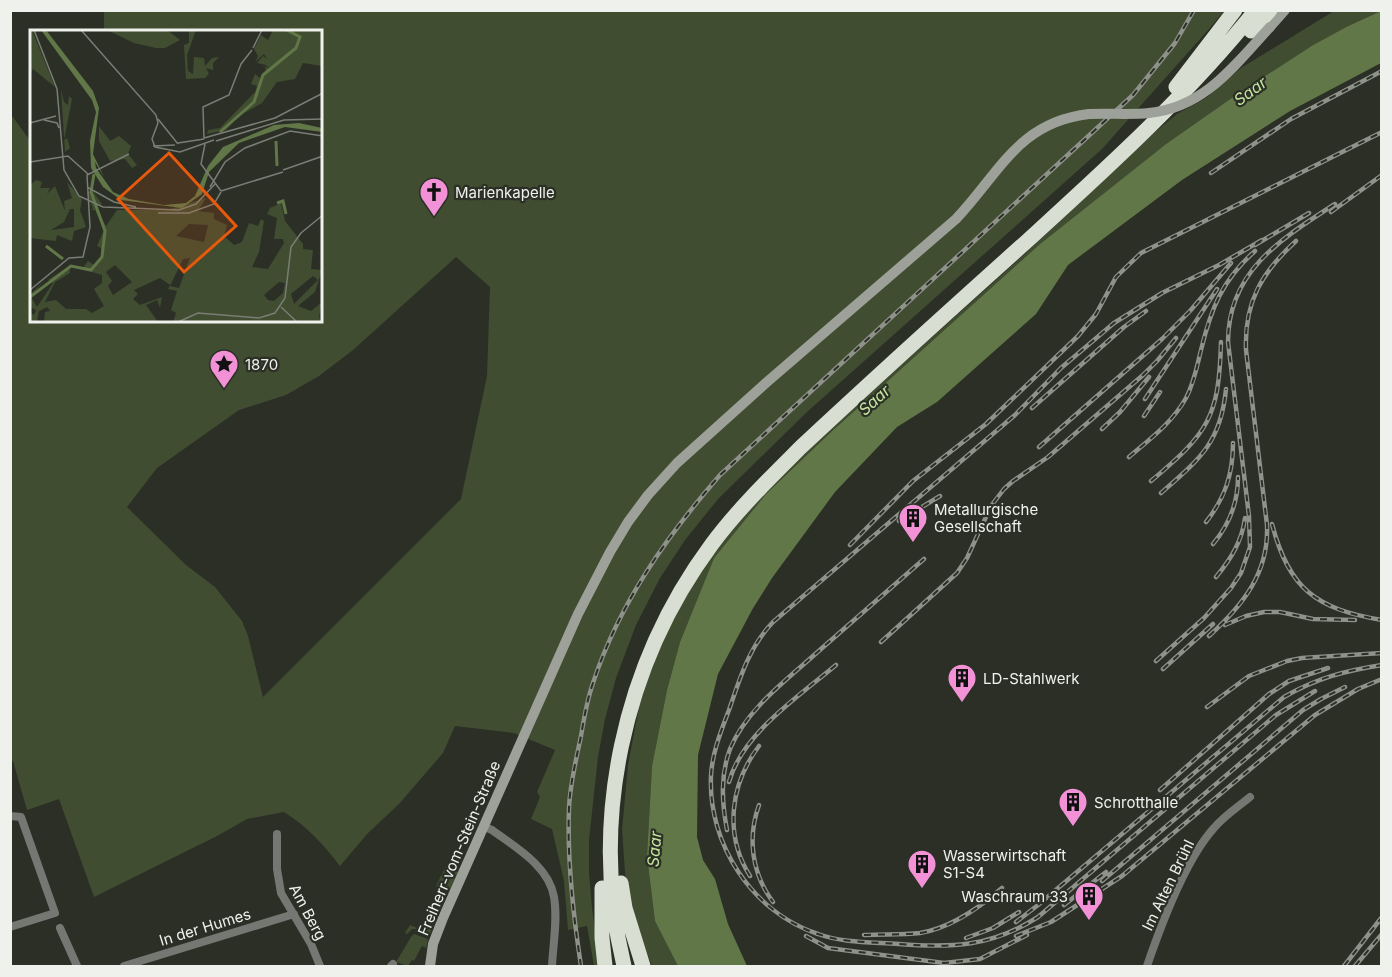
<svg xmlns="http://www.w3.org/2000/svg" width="1392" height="977" font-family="Inter,sans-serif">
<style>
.green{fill:#404d31;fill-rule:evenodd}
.water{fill:#617748}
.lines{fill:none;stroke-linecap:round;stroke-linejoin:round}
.street{stroke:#757772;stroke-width:8}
.secondary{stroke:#9da199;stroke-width:10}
.highway{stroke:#d8ded2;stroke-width:15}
.rail-casing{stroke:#8e928a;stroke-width:4.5}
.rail{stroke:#2b2f26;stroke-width:2;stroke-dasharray:7;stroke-linecap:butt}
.secondary-bridge{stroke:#9da199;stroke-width:10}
.labels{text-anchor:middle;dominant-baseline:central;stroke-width:4.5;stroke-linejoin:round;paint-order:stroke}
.poi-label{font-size:15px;fill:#eff2ec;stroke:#2b2f26;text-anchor:start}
.street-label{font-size:15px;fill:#eff2ec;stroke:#2b2f26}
.water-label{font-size:16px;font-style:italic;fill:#c4e69d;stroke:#2b2f26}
.inset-river{fill:none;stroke:#617748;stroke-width:3}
.inset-road{fill:none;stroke:#797d75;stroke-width:1.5}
.view{fill:#e8590c;fill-opacity:0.15;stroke:#e8590c;stroke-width:3}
.inset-edge{fill:none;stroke:#eff2ec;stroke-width:3}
</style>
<rect width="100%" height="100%" fill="#2b2f26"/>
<path class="green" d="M 104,11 L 1224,11 L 1209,29 L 1102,149 L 807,412 L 719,498 L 685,540 L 660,578 L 636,625 L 616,678 L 605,719 L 598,757 L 589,840 L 589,873 L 592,908 L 600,966 L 594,966 L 587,926 L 568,930 L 564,881 L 552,829 L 531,819 L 540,797 L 537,792 L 555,750 L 514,733 L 455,726 L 443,753 L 399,804 L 368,833 L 340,866 C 323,844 308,827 284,812 L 247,819 L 217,836 L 94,897 L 59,799 L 27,810 L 13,761 L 10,761 L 10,113 L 31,142 L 32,321 L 321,321 L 321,32 L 104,31 ZM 456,257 L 490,287 L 487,376 L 461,499 L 263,697 L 248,636 L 242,621 L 215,587 L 186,565 L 127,507 L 157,468 L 239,410 L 286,395 L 319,376 L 353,350 Z
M 1334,11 L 1381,11 L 1348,26 L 1313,45 L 1236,95 L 1166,144 L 1040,244 L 831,432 L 766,494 L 714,558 L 680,642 L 667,690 L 652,766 L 647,856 L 655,920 L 678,966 L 652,966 L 635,923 L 626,886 L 622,830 L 628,765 L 643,686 L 663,640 L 708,555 L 740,515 L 828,430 L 1015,263 L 1155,132 L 1177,114 L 1206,98 L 1241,68 Z
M 446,866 L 458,872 L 449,892 L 436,886 Z
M 410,925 L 417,928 L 419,925 L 434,925 L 429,936 L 416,929 L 412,929 L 407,934 L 405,933 Z
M 414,934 L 428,939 L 426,948 L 422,946 L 414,961 L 412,960 L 408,966 L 396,962 L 411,937 Z"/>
<path class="water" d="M 1381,11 L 1381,63 L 1290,111 L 1182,180 L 1068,265 L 1036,314 L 937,402 L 897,427 L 835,492 L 772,578 L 752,610 L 718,674 L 698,755 L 697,837 L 703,860 L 715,879 L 728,924 L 747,966 L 678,966 L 655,921 L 647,856 L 652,766 L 667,690 L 680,642 L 714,558 L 766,494 L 831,432 L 1040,244 L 1166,144 L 1236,95 L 1313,45 L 1348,26 Z"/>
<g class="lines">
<path class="street" d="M 10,816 L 21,817 L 55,913 L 10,927
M 485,827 L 492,830 C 515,847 549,866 554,897 C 558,919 553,944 552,966
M 277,834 L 277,869 L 281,893 L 311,944 L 320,966
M 60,928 L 77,966
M 124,966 L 294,914
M 391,966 L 393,964
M 1147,966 C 1161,925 1185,860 1214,828 C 1224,816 1238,807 1250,797"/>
<path class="secondary" d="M 1270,27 L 1285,10
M 430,966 L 433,944 L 443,918 L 578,614 L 610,552 L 628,522 L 648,495 L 677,463 L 767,382 L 956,219 C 999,174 1018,122 1089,114"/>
<path class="highway" d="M 1251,31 L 1270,10
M 1176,87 L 1235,10
M 621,883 L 625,908 L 643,966
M 602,888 L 602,938 L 605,966
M 624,966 C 589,821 623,664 712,544 C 738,509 770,478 801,447 C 875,378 950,310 1026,242 C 1106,169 1187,96 1256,10"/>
<g class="rail-casing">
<path id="rail" d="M 1211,173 L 1291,119 L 1382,71
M 1331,212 L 1382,175
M 1262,240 L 1219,265 L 1162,293 L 1114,323 L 1061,368 L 1015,415 L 773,622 C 749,647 740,678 729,710 C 721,731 712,753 711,776 C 708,844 752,912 818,934 C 843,943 872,942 899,944 C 952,948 991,947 1038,917 L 1276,715 L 1315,691
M 1255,245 L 1309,213
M 1145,399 L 1217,289
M 1032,408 L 1124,327 L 1146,311
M 1144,416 L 1160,392
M 1102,429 L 1120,412 L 1149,377
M 1039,447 L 1162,339 L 1190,311 L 1231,263
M 1129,457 C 1150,439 1172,423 1186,398 C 1194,383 1197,366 1201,350 C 1211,309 1222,280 1255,251
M 1151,481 C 1208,433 1219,418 1221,342
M 1161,493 C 1200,459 1221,442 1226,389
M 899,521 L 940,496
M 1206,522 C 1225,498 1233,474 1233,443
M 1272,524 C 1289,589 1316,609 1382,620
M 1213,544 C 1229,525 1238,502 1238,477
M 850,545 L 913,481 L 986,424 L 1078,336 L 1096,314 L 1116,277 L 1141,253 L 1382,132
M 1216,577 C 1231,559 1242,541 1245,518
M 1225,625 L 1246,616 L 1264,612 L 1280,612 L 1313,619 L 1355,620
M 1209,636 C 1243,605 1269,573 1267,525 L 1246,350 C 1244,302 1262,272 1296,241
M 881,642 L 957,573 L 967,558 L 991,506 L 1004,489 L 1013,481 L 1048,457 L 1143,375 L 1157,361 L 1176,338
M 1156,661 L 1204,618 L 1231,588 L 1241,573 L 1250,547 L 1249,516 L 1228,342 C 1228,271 1281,239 1335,204
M 1163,669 L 1213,624
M 1207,707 L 1249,676 L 1287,661 L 1302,658 L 1382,653
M 729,782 C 742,734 799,696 836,665
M 1160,790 L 1269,694 L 1289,681 L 1328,668
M 759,805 C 747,838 752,874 773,902
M 727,830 C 722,803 720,776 730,749 C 747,708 789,678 821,649 C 855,619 890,589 924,559
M 750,876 C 724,835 730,784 759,746
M 1102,881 L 1303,710 L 1321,699 L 1345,687
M 1064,905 L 1106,872
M 1016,922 L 1038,905 L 1284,697 C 1317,678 1344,671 1382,665
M 864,935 C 883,934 902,935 920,933 C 951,928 979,908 1002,888
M 806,936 L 828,948 L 944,963 L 980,959 L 1027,935
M 1016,936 L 1051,922 L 1122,876 L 1315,715 L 1358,689 L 1382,679
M 966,938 L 993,928 L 1019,912
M 581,966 C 573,914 567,861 569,808 C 570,784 576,760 581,736 C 584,718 587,700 593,683 C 619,604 666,537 720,475 L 1133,95 L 1175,43 L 1194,10
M 1344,966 L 1382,917
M 1355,966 L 1382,934"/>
</g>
<use href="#rail" class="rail"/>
<path class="secondary-bridge" d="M 1089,114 C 1109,113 1129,115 1149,113 C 1204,108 1235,65 1270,27"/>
</g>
<defs>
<g id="church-pin" transform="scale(1.5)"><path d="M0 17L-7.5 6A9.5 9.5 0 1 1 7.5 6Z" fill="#f291d6" stroke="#2b2f26"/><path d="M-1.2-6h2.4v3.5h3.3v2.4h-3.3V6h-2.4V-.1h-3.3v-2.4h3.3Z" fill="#111"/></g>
<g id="sight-pin" transform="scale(1.5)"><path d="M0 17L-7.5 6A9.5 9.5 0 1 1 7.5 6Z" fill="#f291d6" stroke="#2b2f26"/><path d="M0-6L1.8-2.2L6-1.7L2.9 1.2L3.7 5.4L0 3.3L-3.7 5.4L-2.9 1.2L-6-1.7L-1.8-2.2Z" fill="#111"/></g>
<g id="building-pin" transform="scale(1.5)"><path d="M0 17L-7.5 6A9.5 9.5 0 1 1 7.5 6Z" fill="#f291d6" stroke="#2b2f26"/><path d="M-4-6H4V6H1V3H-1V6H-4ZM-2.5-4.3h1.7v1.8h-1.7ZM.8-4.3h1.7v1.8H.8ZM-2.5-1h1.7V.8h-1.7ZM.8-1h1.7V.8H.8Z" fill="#111"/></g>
</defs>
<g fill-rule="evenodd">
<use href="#church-pin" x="434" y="192"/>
<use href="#sight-pin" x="224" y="364"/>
<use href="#building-pin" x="913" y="518"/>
<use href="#building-pin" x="962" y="678"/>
<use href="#building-pin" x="1073" y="802"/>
<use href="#building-pin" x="922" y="864"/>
<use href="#building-pin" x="1089" y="896"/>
</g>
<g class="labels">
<g class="poi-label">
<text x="455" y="192">Marienkapelle</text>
<text x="245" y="364">1870</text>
<text x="934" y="509">Metallurgische<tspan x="934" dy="17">Gesellschaft</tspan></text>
<text x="983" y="678">LD-Stahlwerk</text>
<text x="1094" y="802">Schrotthalle</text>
<text x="943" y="855">Wasserwirtschaft<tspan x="943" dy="17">S1-S4</tspan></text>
<text x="1068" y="896" text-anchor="end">Waschraum 33</text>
</g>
<g class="street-label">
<text transform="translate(459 848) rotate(-67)">Freiherr-vom-Stein-Straße</text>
<text transform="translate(1168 885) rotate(-64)">Im Alten Brühl</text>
<text transform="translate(308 912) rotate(62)">Am Berg</text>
<text transform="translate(205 927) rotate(-17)">In der Humes</text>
</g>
<g class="water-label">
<text transform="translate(1250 91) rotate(-36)">Saar</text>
<text transform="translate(874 400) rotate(-42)">Saar</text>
<text transform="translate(654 849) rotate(-85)">Saar</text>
</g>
</g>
<g transform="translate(30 30)">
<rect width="292" height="292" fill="#2b2f26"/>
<path d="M 2,0 L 25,57 L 3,39 L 0,43 ZM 77,0 L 137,0 L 150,10 L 135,18 L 126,18 L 104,13 ZM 166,0 L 157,25 L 158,41 L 163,44 L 164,27 L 174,28 L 175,36 L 182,28 L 189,27 L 183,33 L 183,40 L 176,38 L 179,44 L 175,48 L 156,49 L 154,15 L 159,13 L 159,1 ZM 243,0 L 292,0 L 292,36 L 273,33 L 265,49 L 247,52 L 232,73 L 209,86 L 196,100 L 177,104 L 178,100 L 190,98 L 225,62 L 227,56 L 221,54 L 225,44 L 230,48 L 236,42 L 235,36 L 240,39 L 236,35 L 227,33 L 233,26 L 237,29 L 234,24 L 225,32 L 228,26 L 224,19 L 231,5 L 238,10 ZM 31,59 L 34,72 L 38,75 L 39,66 L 42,69 L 34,110 L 37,108 L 40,118 L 35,122 ZM 69,96 L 80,111 L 89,106 L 101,116 L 98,124 L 107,135 L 102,138 L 95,129 L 80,131 L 69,111 ZM 6,150 L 12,152 L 10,158 L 20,158 L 17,164 L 25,156 L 35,181 L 34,171 L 42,168 L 37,152 L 52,169 L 50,180 L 56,197 L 44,201 L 42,211 L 27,205 L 26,211 L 0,208 L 0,155 ZM 40,179 L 44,179 L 44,197 L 21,200 L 34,192 ZM 62,160 L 72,174 L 65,178 L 76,196 L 87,180 L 137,180 L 176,168 L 168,181 L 184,183 L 184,189 L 197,195 L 194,206 L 204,215 L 212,212 L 219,193 L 228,196 L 231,189 L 234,191 L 229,222 L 222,237 L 238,239 L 254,213 L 253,209 L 244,209 L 247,188 L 237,184 L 240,178 L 251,173 L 255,191 L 273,214 L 273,219 L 283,220 L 281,239 L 292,240 L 285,262 L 268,276 L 281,281 L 292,272 L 289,287 L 292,292 L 143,292 L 146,283 L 141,280 L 147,261 L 138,259 L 140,255 L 130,248 L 104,260 L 108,264 L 103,269 L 110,275 L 132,267 L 130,278 L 127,270 L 116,275 L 128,292 L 136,292 L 14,292 L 15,282 L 20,281 L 17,277 L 9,281 L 7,292 L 0,292 L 0,282 L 4,285 L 6,280 L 0,277 L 0,265 L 14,251 L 1,267 L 7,277 L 23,253 L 18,250 L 39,236 L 40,243 L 25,252 L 15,272 L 26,270 L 36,279 L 56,279 L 62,283 L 74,276 L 64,259 L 72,253 L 72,245 L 52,239 L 58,231 L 64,235 L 72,226 L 71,218 L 67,216 L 74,200 L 65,180 L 60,180 L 63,179 L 57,163 ZM 159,194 L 178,195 L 174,212 L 146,206 ZM 160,228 L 149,258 L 140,256 L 153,229 ZM 85,235 L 102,252 L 83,265 L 78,256 L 82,251 L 76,242 ZM 283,246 L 288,250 L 264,274 L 261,264 ZM 249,252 L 255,253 L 253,263 L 244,271 L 238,270 L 234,265 Z" fill="#404d31" fill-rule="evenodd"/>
<path d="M 11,0 L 16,0 L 63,61 L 69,78 L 63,124 L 74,147 L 65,132 L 66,138 L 83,162 L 99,169 L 134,175 L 156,173 L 165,166 L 178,136 L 193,117 L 244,95 L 269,93 L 292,98 L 292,102 L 255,97 L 209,113 L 179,142 L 172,164 L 152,178 L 91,170 L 73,157 L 61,138 L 60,111 L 66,82 L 62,70 Z" fill="#617748"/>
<path class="inset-river" d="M 190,102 L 224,72 L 233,45 L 266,18 L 270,7 L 257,0M 246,111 L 247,136M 247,173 L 253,171 L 256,184M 16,216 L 33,229M 0,267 L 41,236 L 61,240 L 72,227 L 75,201 L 61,162 L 64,144"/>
<path class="inset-road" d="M 4,0 L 27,59 L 34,140 L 49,166 L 73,177 L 149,180 L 166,174 L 185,154M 51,0 L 126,85 L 128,93 L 122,109 L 125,117 L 150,122 L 184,110M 223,18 L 232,0M 128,89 L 148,114M 14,90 L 27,93 L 29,98M 0,93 L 26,86M 174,108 L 245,88 L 293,63M 174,109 L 173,77 L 199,65 L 211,34 L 222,20M 186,111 L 254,90 L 293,89M 148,113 L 174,109M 175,114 L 171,134 L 191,161M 123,116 L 145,115M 0,132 L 38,126 L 58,144M 253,140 L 293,126M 57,157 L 84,172 L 106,177M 180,157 L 195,132 L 215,118 L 260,101 L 293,106M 191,161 L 253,142M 128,183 L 159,183 L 184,174 L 191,162M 0,260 L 39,228 L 53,227 L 60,197 L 57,145 L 99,124M 251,277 L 267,292M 148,292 L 168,283 L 229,288 L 245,283 L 255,268 L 261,217 L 271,203 L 293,185"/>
<path class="view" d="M 139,123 L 206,196 L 154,242 L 88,169 Z"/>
<rect width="292" height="292" class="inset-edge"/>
</g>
<rect width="1392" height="977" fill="none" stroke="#eff2ec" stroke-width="24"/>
</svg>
